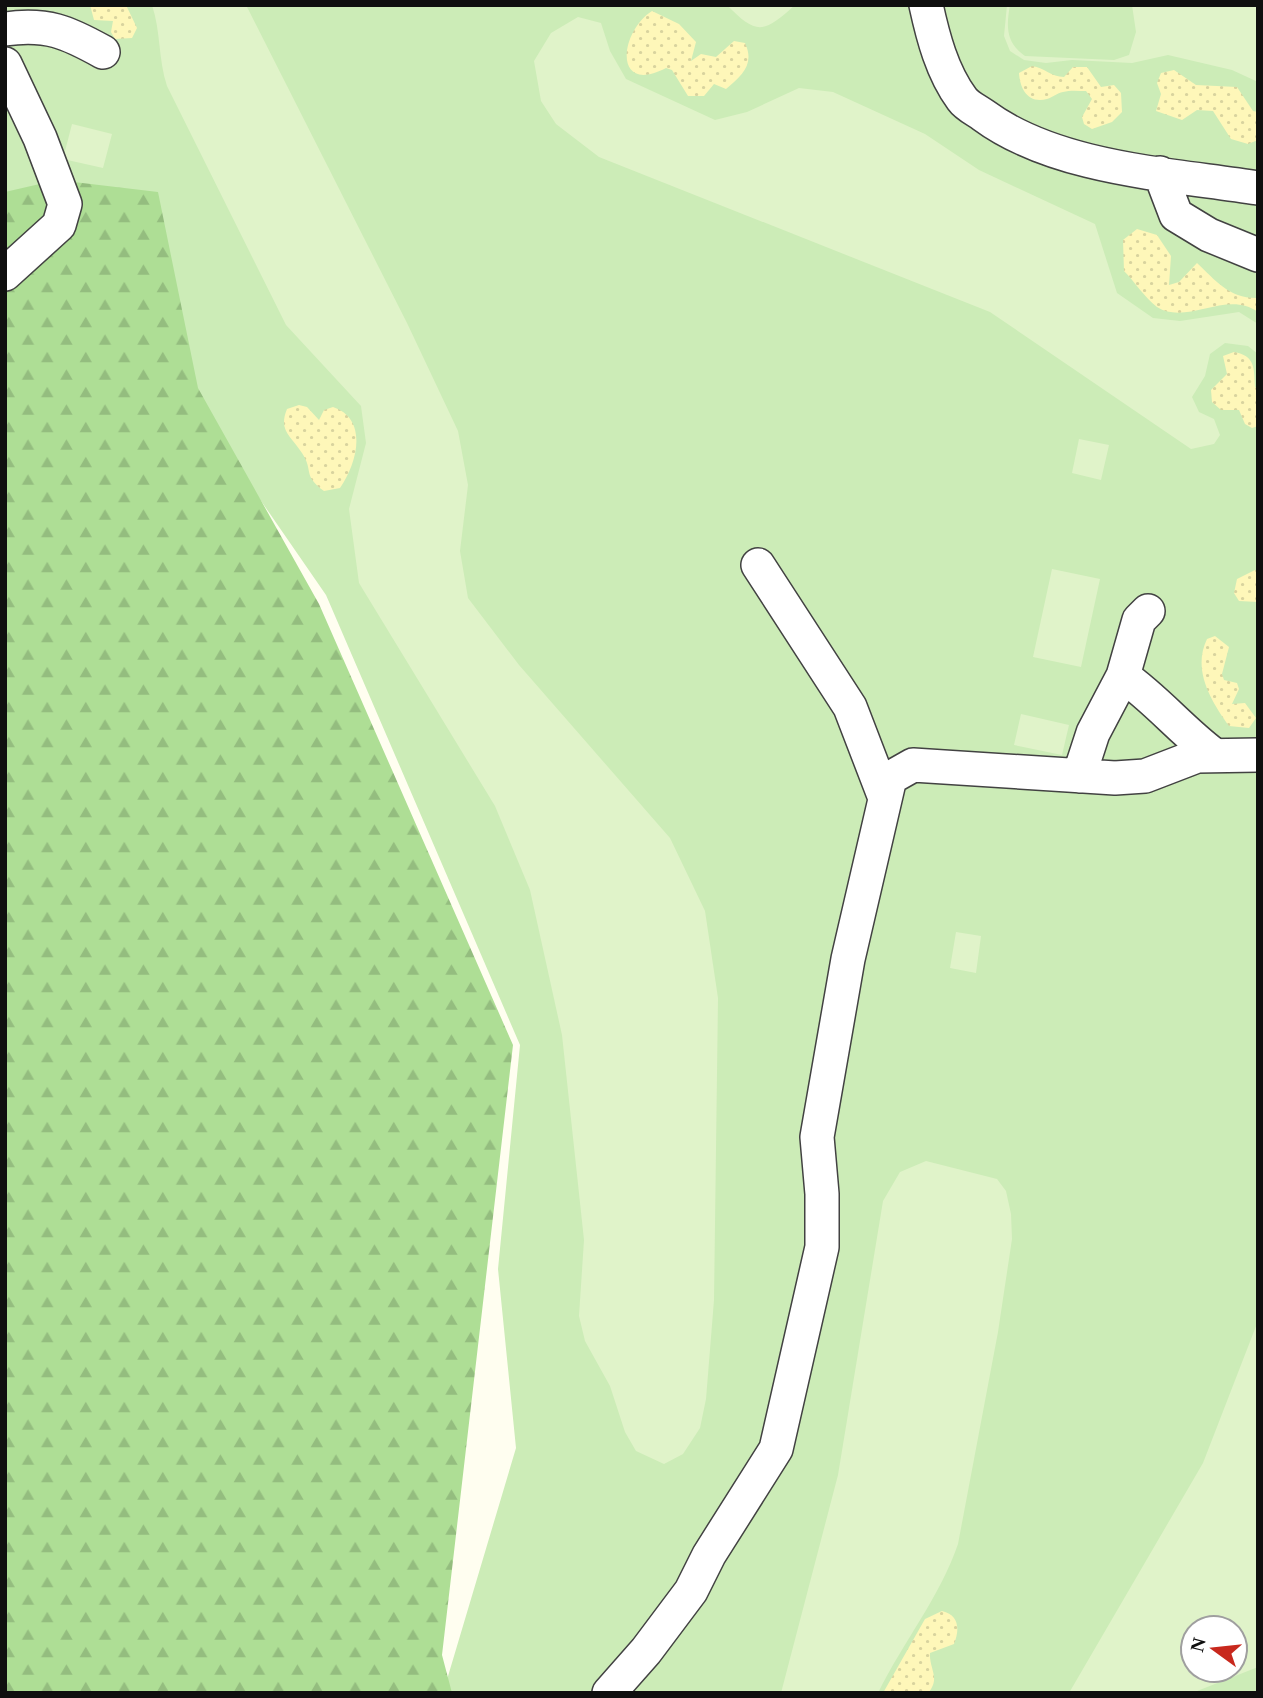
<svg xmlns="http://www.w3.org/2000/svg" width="1263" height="1698" font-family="'Times New Roman',serif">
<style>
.grass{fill:#ccecb7;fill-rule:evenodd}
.forest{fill:url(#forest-firs)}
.sand{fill:url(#sand-dots)}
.pitch{fill:#e0f3c9;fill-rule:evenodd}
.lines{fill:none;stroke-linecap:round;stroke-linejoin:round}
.minor-casing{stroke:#424242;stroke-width:36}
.minor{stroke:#fff;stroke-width:33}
</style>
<defs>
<pattern id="forest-firs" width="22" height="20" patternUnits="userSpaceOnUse" patternTransform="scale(1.75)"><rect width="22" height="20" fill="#aede95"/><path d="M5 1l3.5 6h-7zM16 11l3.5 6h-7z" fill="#94bd7f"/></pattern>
<pattern id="sand-dots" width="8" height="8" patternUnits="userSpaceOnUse" patternTransform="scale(1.75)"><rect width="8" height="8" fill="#fef7b9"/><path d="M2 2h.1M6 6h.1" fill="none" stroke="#d8d39e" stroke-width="1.8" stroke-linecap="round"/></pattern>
</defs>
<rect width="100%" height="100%" fill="#fffef0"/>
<path class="grass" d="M 5,5 L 1258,5 L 1258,1693 L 443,1693 L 516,1448 L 498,1269 L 520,1045 L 326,595 L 94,259 L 5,229 ZM 1193,1628 L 1235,1628 L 1235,1670 L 1193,1670 Z"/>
<path class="forest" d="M 57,180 L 158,192 L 198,388 L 319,604 L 513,1045 L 442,1655 L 452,1693 L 5,1693 L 5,192 Z"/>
<path class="sand" d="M 90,5 L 126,5 L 137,28 L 132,38 L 115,39 L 111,32 L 113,21 L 94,20 Z
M 652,11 L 679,24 L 696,42 L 691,61 L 701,54 L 716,57 L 734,41 L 745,43 C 755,64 742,76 726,89 L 714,84 L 704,96 L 688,96 L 672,70 L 666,68 C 612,96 620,31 652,11 Z
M 1032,66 C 1045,68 1051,77 1064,77 L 1073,67 L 1087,67 L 1101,87 L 1114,85 L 1121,93 L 1122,112 L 1112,122 L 1092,129 L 1084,124 L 1082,117 L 1092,99 L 1086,91 C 1079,91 1070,90 1063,92 C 1057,93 1053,97 1047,99 C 1028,104 1020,89 1019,73 Z
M 1174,70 L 1196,85 L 1237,87 L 1253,111 L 1258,112 L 1258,140 L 1248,144 L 1231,139 L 1213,111 L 1197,110 L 1182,120 L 1156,111 L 1161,94 L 1157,83 L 1161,73 Z
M 1137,229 L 1157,235 L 1171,256 L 1169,285 L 1179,282 L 1197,263 C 1216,281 1230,299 1258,298 L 1258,312 C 1227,289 1187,326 1157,307 C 1145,298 1134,281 1124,271 L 1123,240 Z
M 1234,352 C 1255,356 1254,367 1255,387 L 1258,387 L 1258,426 L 1252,428 L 1245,424 L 1239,410 L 1221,410 L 1212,402 L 1211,390 L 1227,374 L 1223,356 Z
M 299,405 L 307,407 L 319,420 L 324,410 L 333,407 C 369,419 357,464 340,488 L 324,491 C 302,475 314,471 302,453 C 291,436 278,431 287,409 Z
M 1255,570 L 1258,571 L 1258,602 L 1239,601 L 1234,593 L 1237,579 Z
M 1215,636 L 1229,647 L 1222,674 L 1224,680 L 1237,683 L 1239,689 L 1232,704 L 1245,703 L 1256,718 L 1249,728 L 1229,726 C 1211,701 1192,670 1207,639 Z
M 942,1611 C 959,1615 960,1629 954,1644 L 930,1653 C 929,1669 941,1678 928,1693 L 883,1693 L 925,1619 Z"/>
<path class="pitch" d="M 152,5 L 246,5 L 407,323 L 458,431 L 468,485 L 460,551 L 468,598 L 519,665 L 670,838 L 705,911 L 718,998 L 714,1300 L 706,1399 L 700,1428 L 683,1454 L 664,1464 L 636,1451 L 625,1432 L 610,1386 L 585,1341 L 579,1316 L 584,1240 L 562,1035 L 530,890 L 495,806 L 359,583 L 349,509 L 366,443 L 361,406 L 286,325 L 167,86 C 158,59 161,32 152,5 Z
M 727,5 L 795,5 C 764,33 757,36 727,5 Z
M 1007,5 L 1010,5 C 1006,27 1006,43 1025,56 L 1114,60 L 1129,55 L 1136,32 L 1132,5 L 1258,5 L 1258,82 L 1232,70 L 1168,55 L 1132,63 L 1072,60 L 1046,63 L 1024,60 L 1010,51 L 1004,36 Z
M 578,17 L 601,23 L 610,51 L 626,79 L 715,120 L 747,112 L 799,88 L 833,92 L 925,134 L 979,170 L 1095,224 L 1117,293 L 1153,318 L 1180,321 L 1239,312 L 1258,324 L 1258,354 L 1248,346 L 1225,343 L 1210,354 L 1205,376 L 1192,397 L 1199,412 L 1214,419 L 1220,435 L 1214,444 L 1191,449 L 990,312 L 599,157 L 556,124 L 541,101 L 534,61 L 551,33 Z
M 72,124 L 112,134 L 103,168 L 63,159 Z
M 1079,439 L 1109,445 L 1101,480 L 1072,473 Z
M 1052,569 L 1100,579 L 1081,667 L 1033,657 Z
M 1021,714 L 1069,725 L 1062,755 L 1014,745 Z
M 956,932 L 981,936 L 976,973 L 950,968 Z
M 926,1161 L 997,1179 L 1006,1191 L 1011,1214 L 1012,1239 L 998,1332 L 958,1544 C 940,1597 903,1642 878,1693 L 781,1693 L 838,1475 L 883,1201 L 900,1172 Z
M 1258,1321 L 1258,1667 L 1192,1693 L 1069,1693 L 1203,1463 ZM 1193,1628 L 1235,1628 L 1235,1670 L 1193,1670 Z"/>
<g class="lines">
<g class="minor-casing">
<path id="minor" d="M 926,5 C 933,37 942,72 962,99 C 967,106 976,110 983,115 C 1056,169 1169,174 1258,188
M 5,29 C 47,23 67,32 103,52
M 5,64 L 40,138 L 65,204 L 59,225 L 5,274
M 1160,173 L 1176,215 L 1209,235 L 1258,255
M 758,565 L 850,707 L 885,798
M 1123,676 C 1156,699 1181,730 1213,754
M 1079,776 L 1093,733 L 1123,676 L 1139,620 L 1148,611
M 609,1693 L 646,1651 L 691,1591 L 709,1555 L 776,1449 L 822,1247 L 822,1194 L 817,1137 L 848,959 L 890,778 L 913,765 L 1115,778 L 1145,776 L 1197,756 L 1258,755"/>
</g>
<use href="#minor" class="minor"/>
</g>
<rect width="1263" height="1698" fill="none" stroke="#0f0f0f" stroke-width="14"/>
<g transform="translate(1214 1649) rotate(285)"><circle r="33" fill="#ffffff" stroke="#9f9f9f" stroke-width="2"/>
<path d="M0-5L12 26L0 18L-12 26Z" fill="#c8281d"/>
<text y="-10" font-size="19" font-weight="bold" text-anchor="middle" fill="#0f0f0f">N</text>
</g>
</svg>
